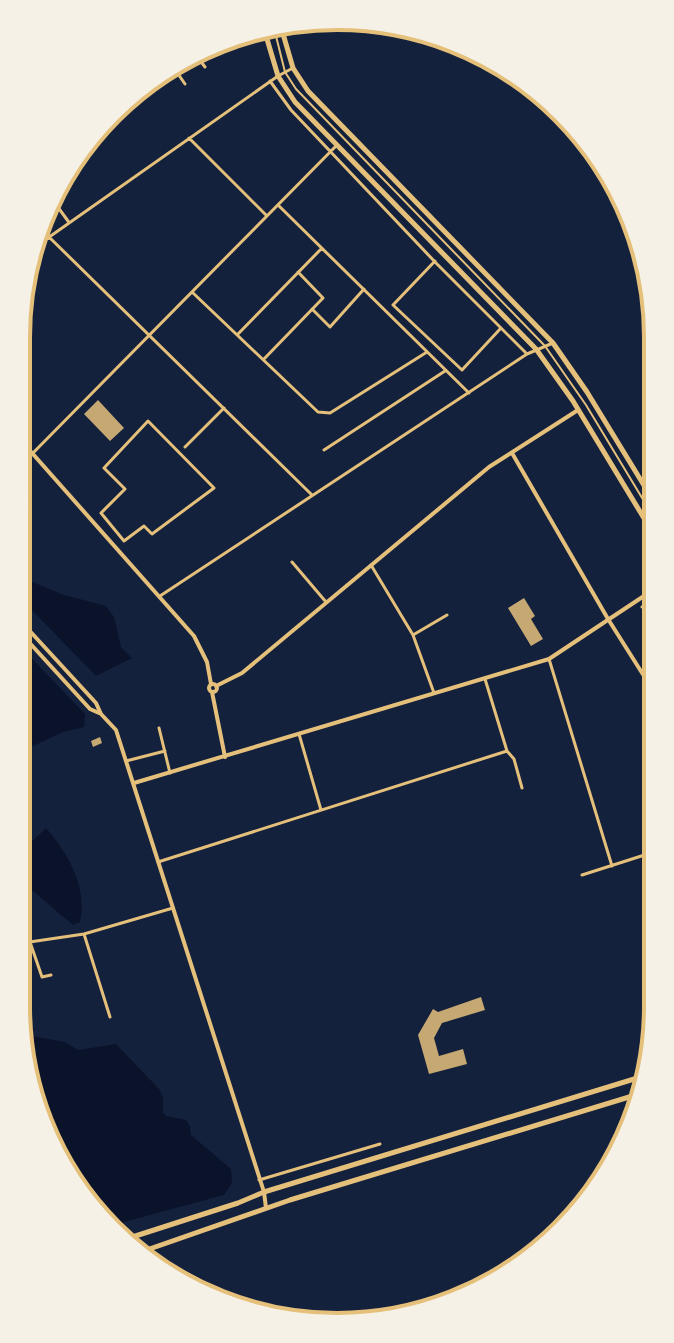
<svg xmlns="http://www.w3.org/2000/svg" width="674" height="1343" font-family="'Golos Text',sans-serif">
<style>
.water{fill:#0b132b}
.building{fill:#c6a872}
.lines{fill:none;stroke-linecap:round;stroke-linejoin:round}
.service{stroke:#e5c07b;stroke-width:2}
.pedestrian{stroke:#e5c07b;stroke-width:3}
.minor{stroke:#e5c07b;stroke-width:3}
.tertiary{stroke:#e5c07b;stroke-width:4}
.secondary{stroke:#e5c07b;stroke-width:5}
.primary{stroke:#e5c07b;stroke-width:5}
.rim{fill:none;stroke:#e5c07b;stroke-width:4}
</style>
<rect width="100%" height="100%" fill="#14213d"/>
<path class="water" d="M 23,578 L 61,594 L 106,606 L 114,617 L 121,647 L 132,658 L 96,676 L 16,594 L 16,581 Z
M 16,642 L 85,714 L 84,727 L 63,732 L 16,754 Z
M 46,828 C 68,853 88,888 80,922 L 73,925 L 22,882 L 28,863 L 23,850 Z
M 21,1034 L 65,1042 L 78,1050 L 116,1044 L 159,1089 L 163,1097 L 163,1112 L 166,1116 L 186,1120 L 190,1126 L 191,1135 L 231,1169 L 232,1183 L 224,1195 L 120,1223 L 104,1222 L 83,1202 L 33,1110 Z"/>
<path class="building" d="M 98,400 L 124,428 L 110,441 L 84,414 Z
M 524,598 L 535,616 L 531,619 L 543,639 L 531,646 L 508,608 Z
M 100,737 L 102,743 L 93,747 L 91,741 Z
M 481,997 L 485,1010 L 442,1023 L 434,1038 L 439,1056 L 463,1049 L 467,1064 L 429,1074 L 418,1035 L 433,1009 L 438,1012 Z"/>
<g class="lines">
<path class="service" d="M 274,28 L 285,72 L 296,89 L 545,346 L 586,405 L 656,521"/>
<path class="pedestrian" d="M 148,421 L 214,488 L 152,534 L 144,526 L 124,541 L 101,513 L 125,489 L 104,468 Z"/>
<path class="minor" d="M 196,55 L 205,67
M 174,68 L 185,84
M 270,81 L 291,110 L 436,263 L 527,354
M 189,138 L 267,216
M 49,195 L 68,221
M 278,205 L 469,393
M 49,237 L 312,495
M 35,247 L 278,76 L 291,69
M 435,261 L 393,305 L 462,370 L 501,328
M 192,292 L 318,412 L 330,413 L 427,352
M 312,309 L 330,327 L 364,289
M 238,334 L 322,248
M 264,359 L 323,298 L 298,272
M 185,447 L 224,408
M 324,450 L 445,371
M 32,454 L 336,146
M 292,562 L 326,602
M 371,565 L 413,635 L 434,693
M 160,596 L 527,354 L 553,343
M 642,607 L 656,598
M 651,628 L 656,625
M 413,635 L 447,615
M 549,659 L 612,866
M 485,679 L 507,751 L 514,759 L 522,788
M 159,728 L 170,773
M 299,734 L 321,810
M 126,761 L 165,751
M 158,862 L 507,751
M 582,875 L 657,851
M 84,934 L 110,1017
M 30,942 L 42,977 L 51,975
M 16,944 L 84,934 L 173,908
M 16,954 L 24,980
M 259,1180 L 380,1144"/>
<path class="tertiary" d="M 17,436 L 194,636 L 207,662 L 211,684
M 512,453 L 608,619 L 656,695
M 16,616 L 96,703 L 101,714 L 116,730 L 264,1192 L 266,1208
M 16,628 L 90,709 L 99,713
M209 688a4 4 0 1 1 8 0a4 4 0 1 1-8 0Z
M 216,686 L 242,673 L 489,467 L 578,410
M 212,692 L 225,757
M 134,783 L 549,659 L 656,588"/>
<path class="secondary" d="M 281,27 L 293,68 L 308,91 L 553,343 L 587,392 L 656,505
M 264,29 L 278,76 L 295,102 L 536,349 L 573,401 L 656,538"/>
<path class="primary" d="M 123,1240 L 238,1203 L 264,1192 L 644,1076
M 138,1253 L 290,1200 L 639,1094"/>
</g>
<path d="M0 0H674V1343H0ZM337 30H337A307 307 0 0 1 644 337V1006A307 307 0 0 1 337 1313H337A307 307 0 0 1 30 1006V337A307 307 0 0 1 337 30Z" fill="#f6f1e7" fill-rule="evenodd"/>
<path class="rim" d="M337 30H337A307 307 0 0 1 644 337V1006A307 307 0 0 1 337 1313H337A307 307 0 0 1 30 1006V337A307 307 0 0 1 337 30Z"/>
</svg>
